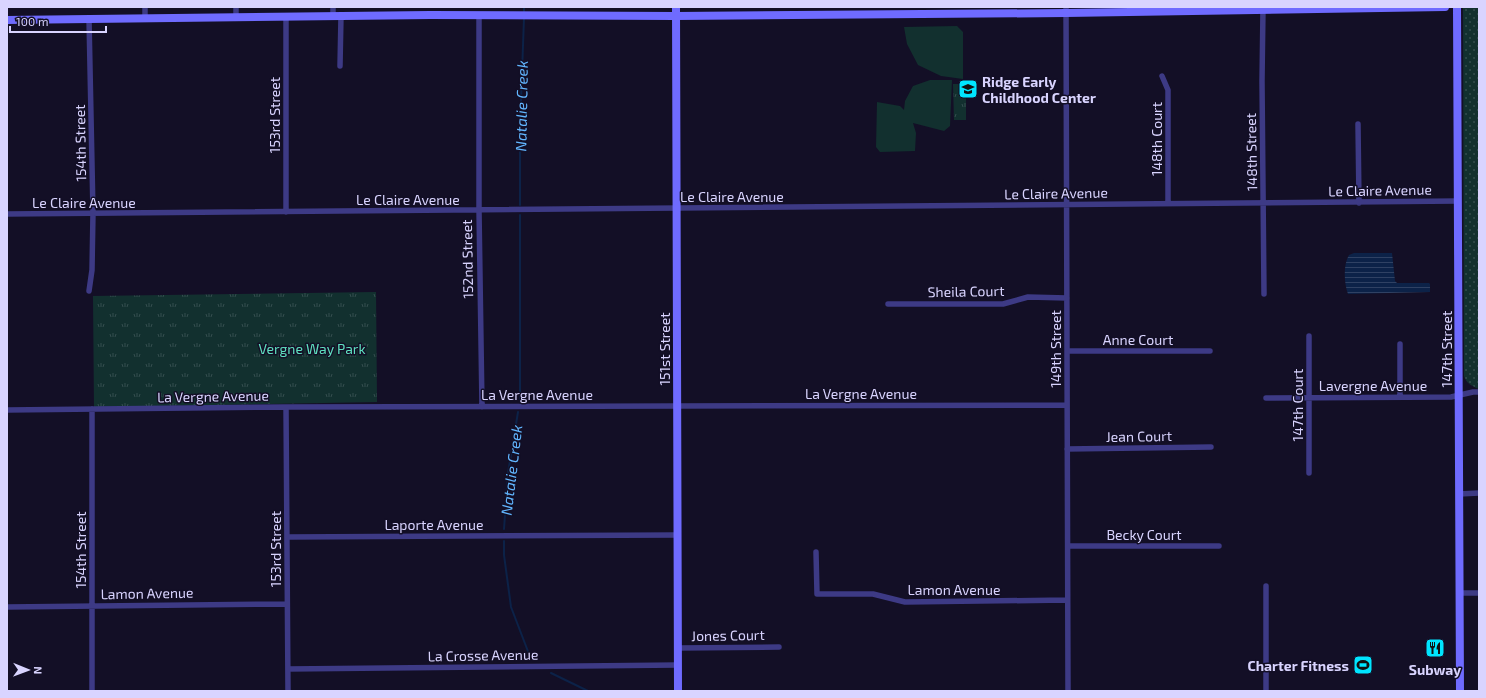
<svg xmlns="http://www.w3.org/2000/svg" width="1486" height="698" font-family="'Exo 2',sans-serif">
<style>
.grass{fill:url(#grass-dots)}
.park{fill:url(#park-tufts)}
.garden{fill:#12302f}
.water{fill:url(#water-rules)}
.lines{fill:none;stroke-linecap:round;stroke-linejoin:round}
.stream{stroke:#0c2248;stroke-width:2}
.street{stroke:#3d3a85;stroke-width:5.5}
.secondary{stroke:#6f6bff;stroke-width:8}
.labels{text-anchor:middle;dominant-baseline:central;stroke-width:3;stroke-linejoin:round;paint-order:stroke}
.poi-label{font-size:14px;font-weight:bold;fill:#d9d4ff;stroke:#130f26;text-anchor:start}
.street-label{font-size:14px;fill:#d9d4ff;stroke:#130f26}
.park-label{font-size:14px;fill:#5fe0c0;stroke:#130f26}
.water-label{font-size:15px;font-style:italic;fill:#62b6ff;stroke:#130f26}
</style>
<defs>
<pattern id="grass-dots" width="8" height="8" patternUnits="userSpaceOnUse"><rect width="8" height="8" fill="#12302f"/><path d="M2 2h.1M6 6h.1" fill="none" stroke="#344d4e" stroke-width="1.8" stroke-linecap="round"/></pattern>
<pattern id="park-tufts" width="24" height="20" patternUnits="userSpaceOnUse"><rect width="24" height="20" fill="#12302f"/><path d="M3 7l-1-3M5 7V3M7 7l1-3M15 17l-1-3M17 17v-4M19 17l1-3" fill="none" stroke="#344d4e"/></pattern>
<pattern id="water-rules" width="6" height="5" patternUnits="userSpaceOnUse"><rect width="6" height="5" fill="#0c2248"/><path d="M0 2.5h6" fill="none" stroke="#2f4163"/></pattern>
</defs>
<rect width="100%" height="100%" fill="#130f26"/>
<path class="grass" d="M 1463,7 L 1479,7 L 1479,389 C 1473,387 1466,383 1464,376 Z"/>
<path class="park" d="M 953,84 L 966,84 L 966,120 L 954,120 Z
M 376,292 L 377,402 L 94,407 L 93,296 Z"/>
<path class="garden" d="M 957,26 L 963,32 L 963,79 L 941,76 L 918,65 L 907,44 L 904,27 Z
M 930,80 L 952,80 L 950,126 L 944,131 L 913,123 L 916,133 L 915,151 L 880,152 L 876,147 L 877,102 L 900,106 L 904,110 L 905,101 L 913,86 Z"/>
<path class="water" d="M 1354,253 L 1392,253 L 1395,281 L 1397,283 L 1429,283 L 1430,284 L 1430,292 L 1348,294 C 1344,283 1343,265 1349,255 Z"/>
<g class="lines">
<path class="stream" d="M 524,13 L 524,7
M 520,205 L 520,128 L 524,18
M 520,401 L 520,215
M 504,529 L 508,473 L 518,412
M 504,541 L 504,555 L 511,607 L 529,654 L 534,658
M 551,673 L 588,691"/>
<path class="street" d="M 333,7 L 333,16
M 1066,7 L 1068,691
M 1263,9 L 1262,81 L 1264,294
M 479,16 L 479,210 L 482,407
M 286,17 L 286,212
M 145,18 L 145,7
M 236,18 L 236,7
M 340,66 L 341,16
M 1162,76 L 1168,90 L 1168,203
M 1358,124 L 1359,203
M 7,214 L 1458,201
M 89,291 L 92,270 L 93,213 L 89,19
M 888,304 L 1003,304 L 1028,297 L 1067,298
M 1400,344 L 1400,397
M 1067,351 L 1210,351
M 1266,398 L 1451,397 L 1473,392 L 1479,392
M 286,407 L 288,691
M 92,409 L 92,691
M 7,410 L 286,407 L 1067,405
M 1067,449 L 1211,447
M 1309,473 L 1309,336
M 1459,494 L 1479,493
M 288,537 L 677,535
M 1068,546 L 1219,546
M 816,552 L 817,594 L 873,594 L 905,602 L 1067,600
M 1460,593 L 1479,593
M 7,607 L 287,604
M 678,648 L 779,647
M 288,669 L 678,665
M 1266,691 L 1266,586"/>
<path class="secondary" d="M 676,7 L 678,691
M 1457,7 L 1460,691
M 7,20 L 430,15 L 676,16 L 1066,13 L 1445,7"/>
</g>
<defs>
<g id="school-square" transform="scale(1)"><rect x="-9" y="-9" width="18" height="18" rx="4" fill="#00e5ff" stroke="#130f26"/><path d="M0-5L7-2L0 1L-7-2ZM-4 1L0 2.5L4 1V4Q0 6-4 4Z" fill="#111"/></g>
<g id="restaurant-square" transform="scale(1)"><rect x="-9" y="-9" width="18" height="18" rx="4" fill="#00e5ff" stroke="#130f26"/><path d="M-5-6h1v4h1v-4h1v4h1v-4h1v5L-1.5 .5V6h-2V.5L-5-1ZM5-6V6H3V1.5H1.5Q1.5-4 5-6Z" fill="#111"/></g>
<g id="stadium-square" transform="scale(1)"><rect x="-9" y="-9" width="18" height="18" rx="4" fill="#00e5ff" stroke="#130f26"/><path d="M0-5a6.5 5 0 1 0 0 10a6.5 5 0 1 0 0-10ZM-3.5-1.8h7v3.6h-7Z" fill="#111"/></g>
</defs>
<g fill-rule="evenodd">
<use href="#school-square" x="968" y="89"/>
<use href="#restaurant-square" x="1435" y="648"/>
<use href="#stadium-square" x="1363" y="665"/>
</g>
<g class="labels">
<g class="poi-label">
<text x="982" y="81">Ridge Early<tspan x="982" dy="16">Childhood Center</tspan></text>
<text x="1349" y="665" text-anchor="end">Charter Fitness</text>
<text x="1435" y="669" text-anchor="middle">Subway</text>
</g>
<g class="street-label">
<text transform="translate(274 115) rotate(-90)">153rd Street</text>
<text transform="translate(1156 139) rotate(-90)">148th Court</text>
<text transform="translate(80 143) rotate(-91)">154th Street</text>
<text transform="translate(1251 152) rotate(-91)">148th Street</text>
<text transform="translate(1380 190) rotate(-1)">Le Claire Avenue</text>
<text transform="translate(1056 193) rotate(-1)">Le Claire Avenue</text>
<text x="732" y="196">Le Claire Avenue</text>
<text x="408" y="199">Le Claire Avenue</text>
<text x="84" y="202">Le Claire Avenue</text>
<text transform="translate(467 259) rotate(-91)">152nd Street</text>
<text transform="translate(966 291) rotate(-1)">Sheila Court</text>
<text x="1138" y="339">Anne Court</text>
<text transform="translate(664 349) rotate(-90)">151st Street</text>
<text transform="translate(1055 349) rotate(-90)">149th Street</text>
<text transform="translate(1446 349) rotate(-90)">147th Street</text>
<text x="1373" y="385">Lavergne Avenue</text>
<text x="861" y="393">La Vergne Avenue</text>
<text x="537" y="394">La Vergne Avenue</text>
<text transform="translate(213 396) rotate(-1)">La Vergne Avenue</text>
<text transform="translate(1297 405) rotate(-90)">147th Court</text>
<text transform="translate(1139 436) rotate(-1)">Jean Court</text>
<text x="434" y="524">Laporte Avenue</text>
<text x="1144" y="534">Becky Court</text>
<text transform="translate(275 549) rotate(-90)">153rd Street</text>
<text transform="translate(80 550) rotate(-90)">154th Street</text>
<text x="954" y="589">Lamon Avenue</text>
<text transform="translate(147 593) rotate(-1)">Lamon Avenue</text>
<text transform="translate(728 635) rotate(-1)">Jones Court</text>
<text transform="translate(483 655) rotate(-1)">La Crosse Avenue</text>
</g>
<g class="park-label">
<text x="312" y="348">Vergne Way Park</text>
</g>
<g class="water-label">
<text transform="translate(521 106) rotate(-89)">Natalie Creek</text>
<text transform="translate(511 470) rotate(-83)">Natalie Creek</text>
</g>
</g>
<rect width="1486" height="698" fill="none" stroke="#d9d4ff" stroke-width="16"/>
<g transform="translate(28 670) rotate(91)" stroke="#130f26" stroke-width="3" paint-order="stroke">
<path d="M0-3L7 15L0 10L-7 15Z" fill="#d9d4ff"/>
<text y="-6" font-size="11" font-weight="bold" text-anchor="middle" fill="#d9d4ff">N</text>
</g>
<path d="M10 26v6h96v-6" fill="none" stroke="#d9d4ff" stroke-width="2"/>
<text x="16" y="26" font-size="12" fill="#d9d4ff" stroke="#130f26" stroke-width="3" paint-order="stroke">100 m</text>
</svg>
